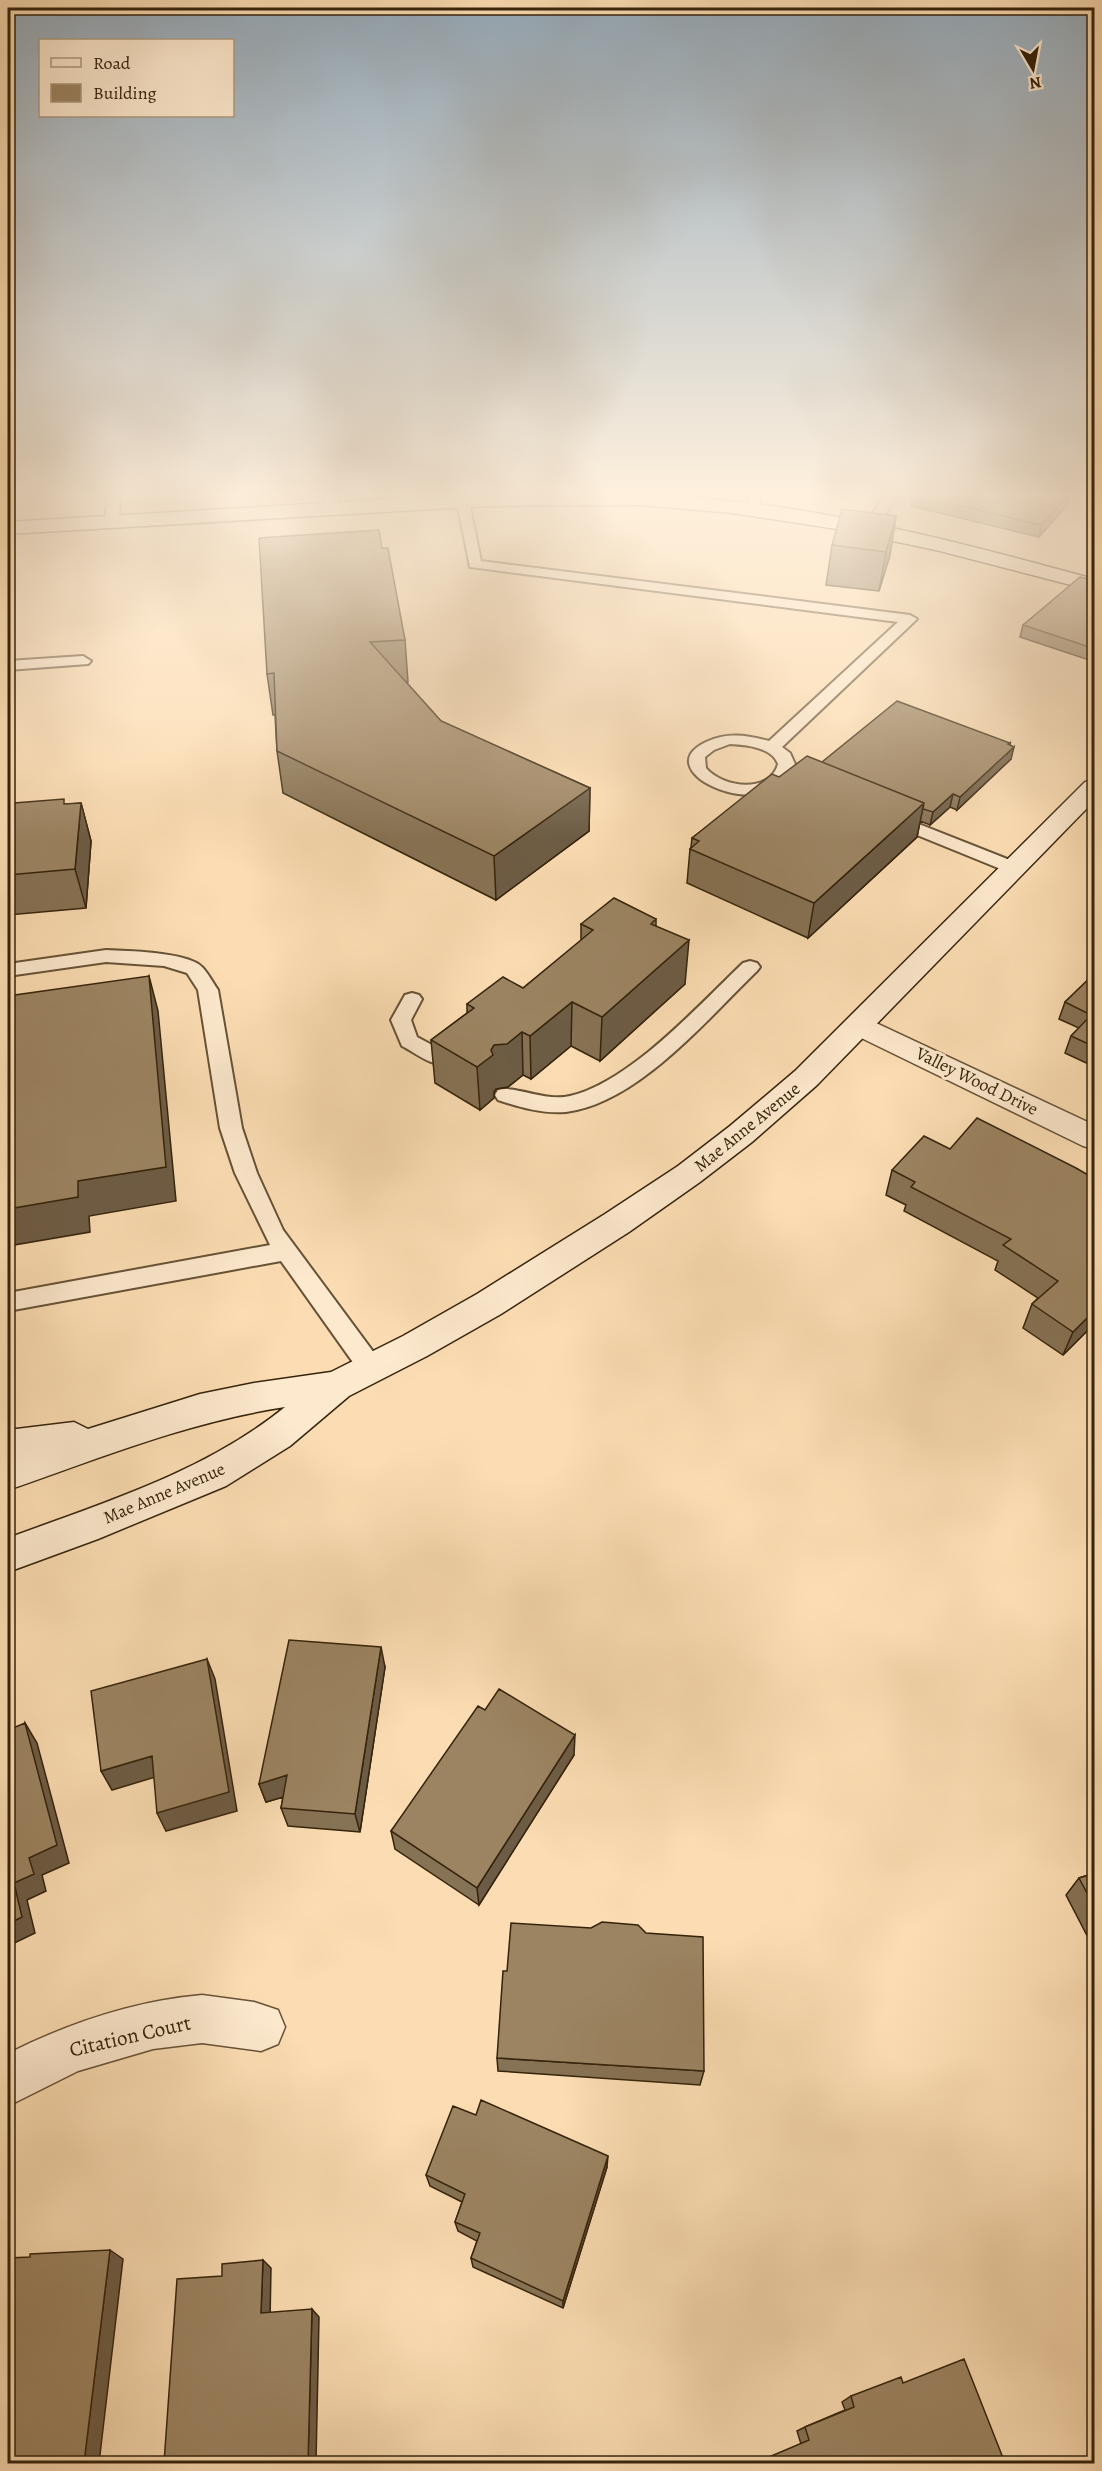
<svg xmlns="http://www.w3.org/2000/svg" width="1102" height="2471" font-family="Alegreya,serif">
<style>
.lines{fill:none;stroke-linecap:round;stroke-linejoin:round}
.lane-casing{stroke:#675235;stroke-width:4}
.street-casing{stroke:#675235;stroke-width:3}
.secondary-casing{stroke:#35230b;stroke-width:3}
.lane{fill:#fde9ce;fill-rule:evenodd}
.street{fill:#fde9ce;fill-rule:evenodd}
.secondary{fill:#fde9ce;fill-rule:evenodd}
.wall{fill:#867254;stroke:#35230b;stroke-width:1.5}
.shaded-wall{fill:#6d5c45;stroke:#35230b;stroke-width:1.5}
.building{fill:#9c8462;stroke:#35230b;stroke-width:1.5}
.labels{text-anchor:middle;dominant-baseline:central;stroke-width:6;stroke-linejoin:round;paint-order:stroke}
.street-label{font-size:18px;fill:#35230b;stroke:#fde9ce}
.near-street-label{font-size:21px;fill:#35230b;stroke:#fde9ce}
</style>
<rect width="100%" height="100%" fill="#fcddb3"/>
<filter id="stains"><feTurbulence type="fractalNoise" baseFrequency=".00333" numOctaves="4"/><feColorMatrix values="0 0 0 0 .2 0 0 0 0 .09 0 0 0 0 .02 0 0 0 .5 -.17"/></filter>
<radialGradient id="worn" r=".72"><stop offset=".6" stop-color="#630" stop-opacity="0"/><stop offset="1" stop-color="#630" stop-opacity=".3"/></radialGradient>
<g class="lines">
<g class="lane-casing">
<path id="lane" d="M 108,492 L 120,492 L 119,522 L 112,526 L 105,522 Z
M 317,492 L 335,492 L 342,508 L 340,511 L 330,511 L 324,497 Z
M 455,492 L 467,492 L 481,561 L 910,615 L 917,619 L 782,747 L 790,753 L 795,764 C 777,831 642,772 706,742 C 727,732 747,735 769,741 L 898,622 L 470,567 ZM 730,744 C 746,745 772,747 778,764 C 770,794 723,788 706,768 L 705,757 L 714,750 Z
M 749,492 L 761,492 L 759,513 L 749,513 L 747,510 Z
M 886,492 L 898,492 L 875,532 L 865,532 L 863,529 Z
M 83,656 L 91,661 L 88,664 L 8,670 L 8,661 Z
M 891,813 L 1020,864 L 1023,868 L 1020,872 L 1008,872 L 885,822 L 882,818 L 885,814 Z
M 106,950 C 127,951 188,952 202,967 C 208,973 213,983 218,990 L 242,1128 L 257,1173 L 283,1230 L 380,1361 L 383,1368 L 380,1375 L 371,1378 L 362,1375 L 281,1261 L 8,1311 L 8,1293 L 270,1245 L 235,1173 L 220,1128 L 198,990 L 187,973 L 164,966 L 106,962 L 8,976 L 8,964 Z
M 750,961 L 757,963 L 760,967 L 757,971 C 707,1019 638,1103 566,1112 C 543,1114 519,1107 498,1100 L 495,1095 L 498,1090 C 515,1085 545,1102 570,1096 C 630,1082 699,1005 743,963 Z
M 412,993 L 419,995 L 422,999 L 411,1020 L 417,1037 L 449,1054 L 452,1059 L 449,1064 C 433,1068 416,1053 402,1046 L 391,1020 L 405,995 Z"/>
</g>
<g class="street-casing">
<path id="street" d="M 859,1015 L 1094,1125 L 1094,1149 L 1083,1146 L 849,1032 L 844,1025 L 849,1018 Z
M 202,1995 L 254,2002 L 278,2010 L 285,2027 L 278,2044 L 261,2051 L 202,2043 L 153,2049 L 78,2071 L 8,2106 L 8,2055 L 11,2052 C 72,2022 134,2001 202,1995 Z"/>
</g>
<g class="secondary-casing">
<path id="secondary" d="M 563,492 C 637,493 711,497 785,508 C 890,524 992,551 1094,579 L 1094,591 L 940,551 L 837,529 L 732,513 L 640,505 L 486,506 L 8,534 L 8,522 L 409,498 Z
M 1094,780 L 1094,801 L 817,1085 L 752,1142 L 700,1182 L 629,1232 L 501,1314 L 427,1356 L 349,1396 L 290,1446 L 226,1486 L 98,1539 L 8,1572 L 8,1538 C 103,1503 205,1472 285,1407 C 188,1422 100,1458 8,1490 L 8,1430 L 74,1422 L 88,1429 L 200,1394 L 254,1383 L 331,1372 L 403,1336 L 477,1294 L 605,1214 L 678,1166 L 730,1126 L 795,1071 L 1085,782 Z"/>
</g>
<use href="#lane" class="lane"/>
<use href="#street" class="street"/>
<use href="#secondary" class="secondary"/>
</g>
<path class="wall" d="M 1070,493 L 1067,505 L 1039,537 L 911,506 L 913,494 Z
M 896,516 L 890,555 L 879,591 L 826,585 L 832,545 Z
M 382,548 L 405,640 L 408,682 L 406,682 L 441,721 L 590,788 L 589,831 L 496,900 L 283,793 L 277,751 L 275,715 L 273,715 L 267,674 Z
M 1095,580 L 1095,662 L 1020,637 L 1023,625 Z
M 1010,745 L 1011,759 L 957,810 L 950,807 L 930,825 L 920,821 L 917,837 L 808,938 L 687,883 L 690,849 L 691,847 L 692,838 L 779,777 L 822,762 Z
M 81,803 L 91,841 L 86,908 L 8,915 L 8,809 Z
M 656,919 L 656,926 L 685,984 L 600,1061 L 571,1046 L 531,1079 L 523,1075 L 508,1087 L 496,1089 L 494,1092 L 494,1098 L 480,1110 L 435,1083 L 431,1040 L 467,1013 L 467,1004 L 523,988 L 581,941 L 581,924 Z
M 1095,973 L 1095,1067 L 1065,1053 L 1071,1036 L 1079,1028 L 1059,1019 L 1065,1002 Z
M 950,1149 L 1095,1179 L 1095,1328 L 1090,1332 L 1088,1330 L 1063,1355 L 1023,1328 L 1032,1304 L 1038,1298 L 995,1270 L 998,1261 L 904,1211 L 906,1205 L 886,1195 L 892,1170 Z
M 385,1667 L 360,1832 L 288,1826 L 281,1808 L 283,1797 L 266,1802 L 259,1784 Z
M 485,1710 L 574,1755 L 479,1905 L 395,1849 L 391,1831 Z
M 1095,1873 L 1095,1951 L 1066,1895 L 1079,1878 Z
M 497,2058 L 704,2071 L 700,2085 L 498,2071 Z
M 476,2115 L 607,2167 L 563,2308 L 473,2267 L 471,2258 L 477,2241 L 458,2231 L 455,2222 L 462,2202 L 430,2186 L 426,2175 Z
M 903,2383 L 1005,2463 L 762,2463 L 762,2460 L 801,2444 L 797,2431 L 805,2427 L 845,2410 L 842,2402 L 851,2396 Z"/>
<path class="shaded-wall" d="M 1070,493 L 1067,505 L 1039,537 L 1041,525 Z
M 896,516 L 890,555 L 879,591 L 886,552 Z
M 1010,743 L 1008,753 L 1014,747 L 1011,759 L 957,810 L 960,797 Z
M 590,788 L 589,831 L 496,900 L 494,856 Z
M 953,794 L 950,807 L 930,825 L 933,812 Z
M 81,803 L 91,841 L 86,908 L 75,869 Z
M 924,803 L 917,837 L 808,938 L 814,903 Z
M 689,940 L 685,984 L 600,1061 L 602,1017 Z
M 149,976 L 158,1011 L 176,1201 L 89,1216 L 90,1232 L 8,1246 L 8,1209 L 78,1181 Z
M 572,1002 L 571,1046 L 531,1079 L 530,1036 Z
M 522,1032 L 523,1075 L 508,1087 L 496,1089 L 494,1092 L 494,1098 L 480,1110 L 477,1067 L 494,1045 Z
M 1095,1310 L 1095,1315 L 1088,1330 L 1063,1355 L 1073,1332 Z
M 381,1647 L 385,1667 L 360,1832 L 355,1814 Z
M 207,1659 L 215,1679 L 237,1811 L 166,1831 L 157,1813 Z
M 25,1723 L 37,1743 L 69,1863 L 42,1875 L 46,1891 L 27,1900 L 35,1933 L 8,1946 L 8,1924 L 14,1883 L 29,1858 Z
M 575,1735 L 574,1755 L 479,1905 L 477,1888 Z
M 152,1756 L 162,1775 L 112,1790 L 101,1771 Z
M 287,1775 L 294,1794 L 266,1802 L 259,1784 Z
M 608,2156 L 607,2167 L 563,2308 L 563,2301 Z
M 110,2250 L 123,2259 L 99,2463 L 84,2463 Z
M 263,2260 L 271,2268 L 270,2321 L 261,2313 Z
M 312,2309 L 319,2317 L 316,2463 L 308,2463 Z"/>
<path class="building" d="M 916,492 L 1061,492 L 1070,493 L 1041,525 L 913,494 Z
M 842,509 L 896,516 L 886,552 L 832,545 Z
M 379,530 L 382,548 L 388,548 L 405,640 L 370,642 L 441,721 L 590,788 L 494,856 L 277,751 L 274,673 L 267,674 L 259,538 Z
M 1080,577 L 1095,580 L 1095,649 L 1023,625 Z
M 897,701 L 1010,743 L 1008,744 L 1014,747 L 960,797 L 953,794 L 933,812 L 923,809 L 924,803 L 822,762 Z
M 807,756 L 924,803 L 814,903 L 690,849 L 699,841 L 692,838 L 772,774 L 779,777 Z
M 64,799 L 64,804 L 81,803 L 75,869 L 8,875 L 8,809 L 13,808 L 14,803 Z
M 614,898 L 656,919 L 651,924 L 689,940 L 602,1017 L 572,1002 L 530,1036 L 522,1032 L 507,1044 L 494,1045 L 491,1050 L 493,1055 L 477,1067 L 431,1040 L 474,1008 L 467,1004 L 503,977 L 523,988 L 593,930 L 581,924 Z
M 1095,973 L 1095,1047 L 1071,1036 L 1091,1015 L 1065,1002 Z
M 149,976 L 166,1167 L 78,1181 L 78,1197 L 8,1209 L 8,996 Z
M 977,1118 L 1076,1168 L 1095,1179 L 1095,1310 L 1073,1332 L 1032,1304 L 1058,1281 L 1003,1245 L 1011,1239 L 911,1187 L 915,1182 L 892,1170 L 924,1136 L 950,1149 Z
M 289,1640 L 381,1647 L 355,1814 L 281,1808 L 287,1775 L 259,1784 Z
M 207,1659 L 229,1792 L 157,1813 L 152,1756 L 101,1771 L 91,1691 Z
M 499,1689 L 575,1735 L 477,1888 L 391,1831 L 478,1706 L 485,1710 Z
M 25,1723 L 57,1845 L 29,1858 L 34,1874 L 14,1883 L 22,1917 L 8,1924 L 8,1730 Z
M 1095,1873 L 1095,1908 L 1079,1878 Z
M 602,1922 L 638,1925 L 646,1933 L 703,1937 L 704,2071 L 497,2058 L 503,1971 L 507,1971 L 511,1923 L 591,1928 Z
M 481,2100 L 608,2156 L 563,2301 L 471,2258 L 480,2233 L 455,2222 L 465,2194 L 426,2175 L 453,2106 L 476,2115 Z
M 110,2250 L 84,2463 L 8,2463 L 8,2258 L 30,2257 L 30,2254 Z
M 263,2260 L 261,2313 L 312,2309 L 308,2463 L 164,2463 L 177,2279 L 222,2276 L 222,2264 Z
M 964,2359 L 1005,2463 L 768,2463 L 769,2457 L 809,2440 L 805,2427 L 854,2407 L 851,2396 L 901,2377 L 903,2383 Z"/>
<linearGradient id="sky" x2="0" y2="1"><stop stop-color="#95abbc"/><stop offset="0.59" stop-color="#fef0dd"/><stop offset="1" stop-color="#fef0dd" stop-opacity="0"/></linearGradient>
<rect width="1102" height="838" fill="url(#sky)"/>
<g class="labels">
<g class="street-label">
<text transform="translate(977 1081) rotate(26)">Valley Wood Drive</text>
<text transform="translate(747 1127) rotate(-39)">Mae Anne Avenue</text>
<text transform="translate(164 1493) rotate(-23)">Mae Anne Avenue</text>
</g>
<g class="near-street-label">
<text transform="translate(130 2036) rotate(-13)">Citation Court</text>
</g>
</g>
<rect width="1102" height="2471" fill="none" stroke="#fcddb3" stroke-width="30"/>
<rect x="9" y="9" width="1084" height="2453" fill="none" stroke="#35230b" stroke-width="3"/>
<rect x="15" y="15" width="1072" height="2441" fill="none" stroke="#35230b" stroke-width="1.5"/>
<rect x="39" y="39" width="195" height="78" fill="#fde9ce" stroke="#ad9a80" stroke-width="1.5"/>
<rect x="51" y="58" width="30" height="9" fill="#fde9ce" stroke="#ad9a80" stroke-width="1.5"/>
<text x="93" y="69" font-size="18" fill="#35230b">Road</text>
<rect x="51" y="84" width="30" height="18" fill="#9c8462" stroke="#ad9a80" stroke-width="1.5"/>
<text x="93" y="99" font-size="18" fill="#35230b">Building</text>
<g transform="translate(1033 69) rotate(170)" stroke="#fde9ce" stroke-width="4.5" paint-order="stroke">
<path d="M0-4.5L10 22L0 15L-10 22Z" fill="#35230b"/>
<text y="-9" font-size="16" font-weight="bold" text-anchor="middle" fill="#35230b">N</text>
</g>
<rect width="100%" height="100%" filter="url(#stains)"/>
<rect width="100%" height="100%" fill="url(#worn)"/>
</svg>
